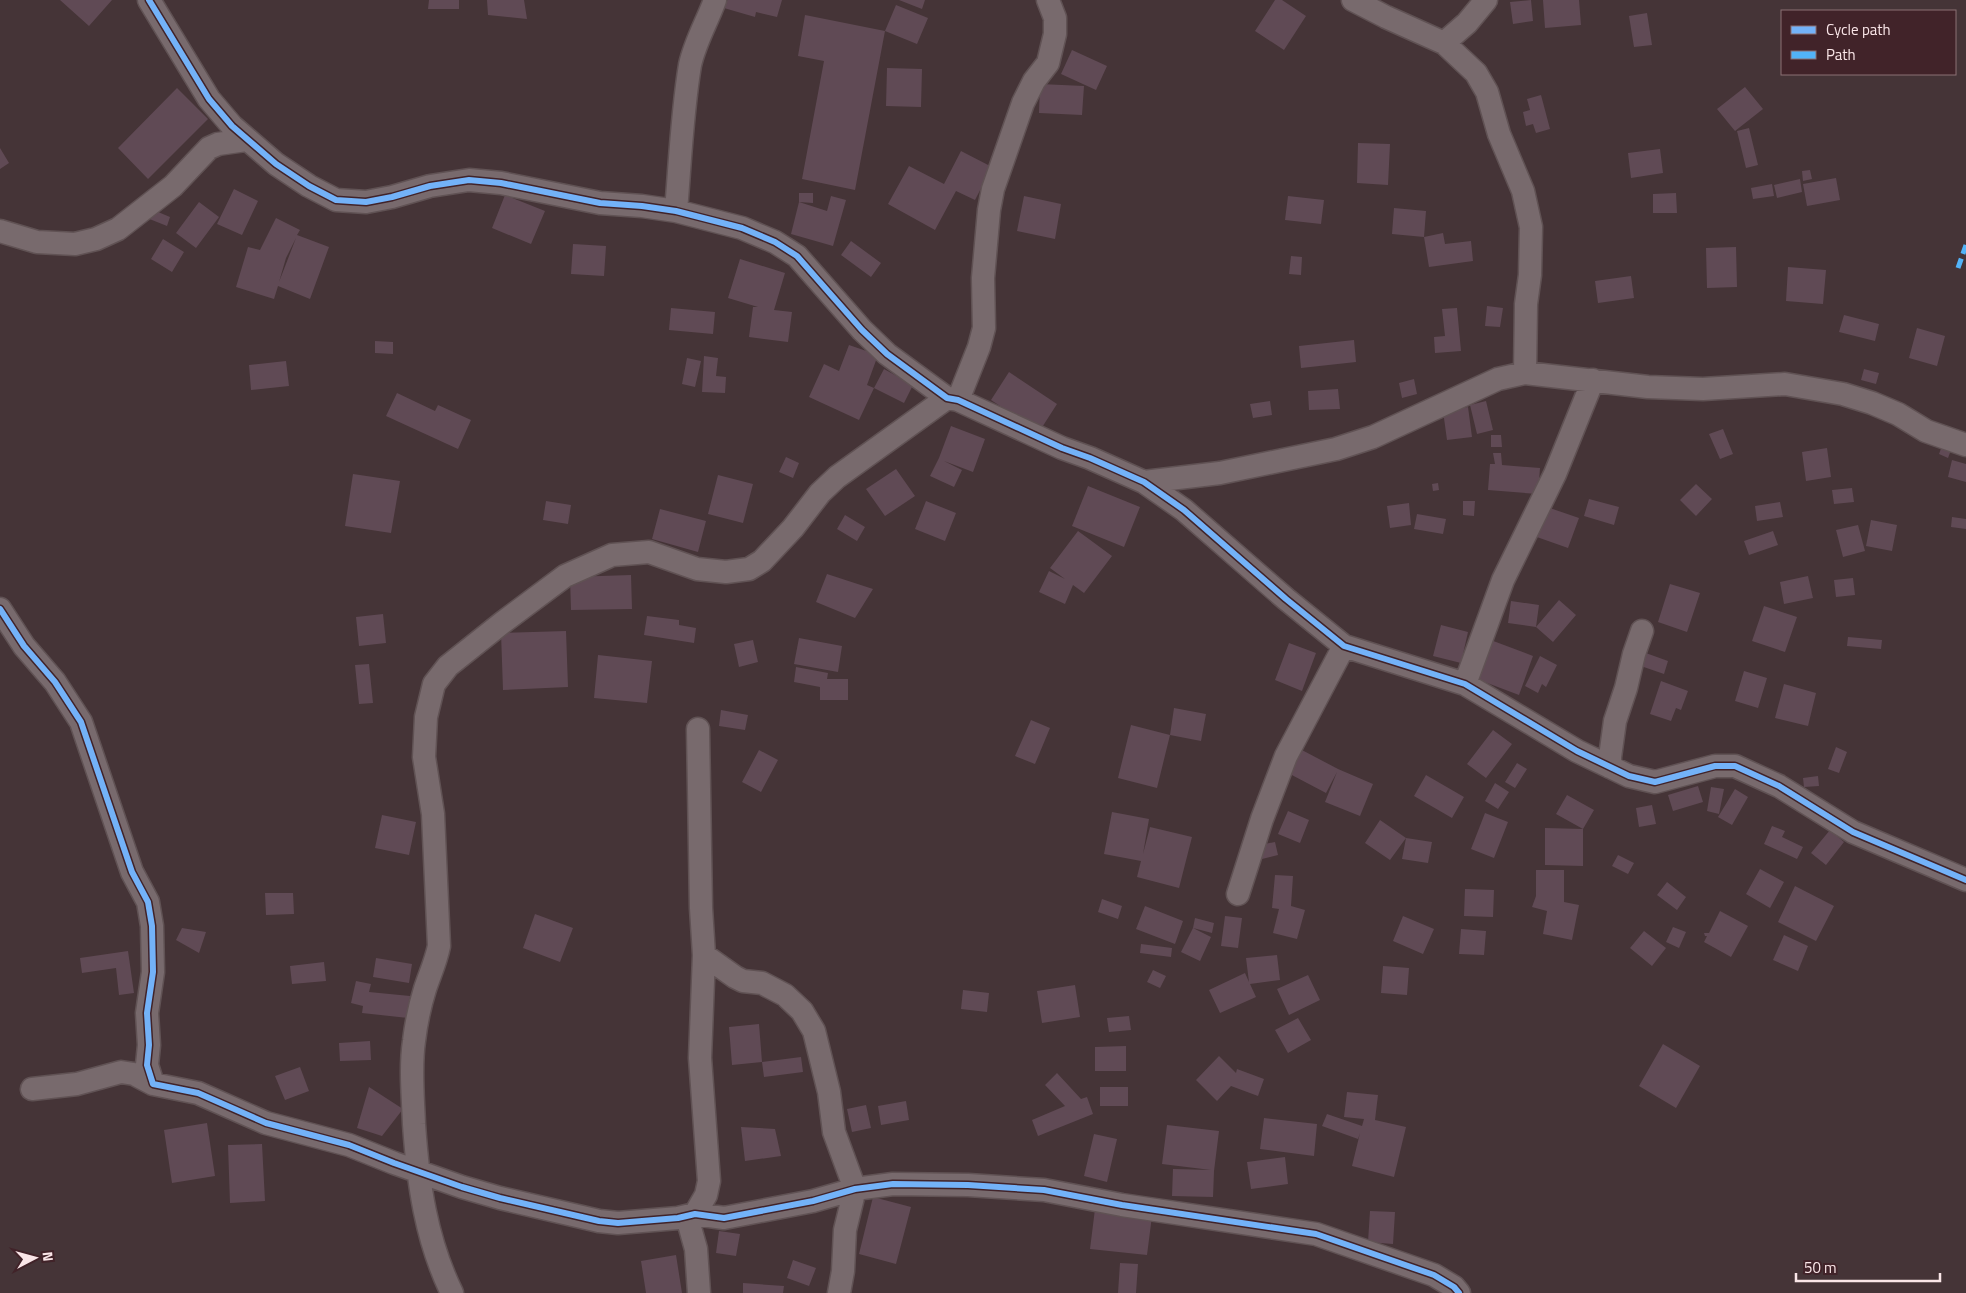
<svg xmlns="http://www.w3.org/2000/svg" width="1966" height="1293" font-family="'Titillium Web',sans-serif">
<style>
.building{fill:#604a55;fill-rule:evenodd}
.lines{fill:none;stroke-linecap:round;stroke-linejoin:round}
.minor-casing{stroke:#605254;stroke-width:25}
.minor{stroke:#786a6d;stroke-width:22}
.quiet{stroke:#52b3f8;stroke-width:5;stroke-dasharray:10 5;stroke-linecap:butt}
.cycleway-casing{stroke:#412329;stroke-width:9}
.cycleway{stroke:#73b2f8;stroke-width:6}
</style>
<rect width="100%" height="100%" fill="#453437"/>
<path class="building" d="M 60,0 L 112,0 L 89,26 Z
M 429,0 L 459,0 L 459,9 L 428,9 Z
M 487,0 L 524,0 L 527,19 L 488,15 Z
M 728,0 L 782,0 L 777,17 L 756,12 L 755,17 L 717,6 Z
M 899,0 L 925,0 L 922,9 Z
M 1275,0 L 1282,0 L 1306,16 L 1284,50 L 1255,31 Z
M 1531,0 L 1533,21 L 1513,24 L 1510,2 Z
M 1543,0 L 1579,0 L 1581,25 L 1545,28 Z
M 896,5 L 928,18 L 917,44 L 885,31 Z
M 1647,13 L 1652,45 L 1634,47 L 1629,16 Z
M 805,15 L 885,31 L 855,190 L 802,179 L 824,61 L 798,56 Z
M 1072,50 L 1107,66 L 1096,90 L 1061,74 Z
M 887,68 L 922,69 L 921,107 L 886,106 Z
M 1040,84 L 1084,86 L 1082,115 L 1039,113 Z
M 1745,87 L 1763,109 L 1735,131 L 1717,109 Z
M 177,88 L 208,119 L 148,179 L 118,148 Z
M 1541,95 L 1550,129 L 1536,133 L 1533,124 L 1526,126 L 1523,112 L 1530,110 L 1527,99 Z
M 1749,128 L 1758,165 L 1746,168 L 1737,131 Z
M 1358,143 L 1390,144 L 1388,185 L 1357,183 Z
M 0,148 L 9,163 L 0,169 Z
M 1660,149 L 1663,173 L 1631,178 L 1628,153 Z
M 961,151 L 992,167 L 975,200 L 956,191 L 935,230 L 888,204 L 909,166 L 944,184 Z
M 1810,170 L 1812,179 L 1803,181 L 1802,171 Z
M 1836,178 L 1840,200 L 1807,206 L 1803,184 Z
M 1800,179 L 1802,192 L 1777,198 L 1774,185 Z
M 1772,184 L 1774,196 L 1753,199 L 1751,188 Z
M 234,189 L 258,201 L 242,235 L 217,224 Z
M 799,193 L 813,193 L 813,203 L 799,202 Z
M 1676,193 L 1677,213 L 1653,213 L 1653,194 Z
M 505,195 L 545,211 L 531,244 L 492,228 Z
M 831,196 L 846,200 L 833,246 L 791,234 L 799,202 L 827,211 Z
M 1024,196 L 1061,204 L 1055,239 L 1017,231 Z
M 1288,196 L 1324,200 L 1321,224 L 1285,220 Z
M 199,202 L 219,217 L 196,248 L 176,233 Z
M 1394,208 L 1426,211 L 1424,237 L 1392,234 Z
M 151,209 L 170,217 L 167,226 L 147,218 Z
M 276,218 L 300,230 L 297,235 L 329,247 L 310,299 L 278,286 L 274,299 L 236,287 L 248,247 L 260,250 ZM 296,238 L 279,282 L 286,258 Z
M 1443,233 L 1445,244 L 1471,241 L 1473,261 L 1429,267 L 1424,237 Z
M 163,239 L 184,252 L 172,272 L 151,259 Z
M 851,241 L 881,263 L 871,277 L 841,255 Z
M 573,244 L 606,246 L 604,276 L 571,274 Z
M 1736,247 L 1737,287 L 1707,288 L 1706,248 Z
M 1291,256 L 1302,257 L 1301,275 L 1289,274 Z
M 740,259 L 785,273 L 774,310 L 792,312 L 788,342 L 749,337 L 753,307 L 758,307 L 728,298 Z
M 1788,267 L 1826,270 L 1823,304 L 1786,301 Z
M 1631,276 L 1634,298 L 1598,303 L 1595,281 Z
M 1487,306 L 1503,308 L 1500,327 L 1485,326 Z
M 671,308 L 715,312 L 713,334 L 669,330 Z
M 1457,308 L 1461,351 L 1435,353 L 1434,337 L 1445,336 L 1442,309 Z
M 1844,315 L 1879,324 L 1875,341 L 1839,332 Z
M 1917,328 L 1945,336 L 1937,366 L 1909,358 Z
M 1354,340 L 1356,362 L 1301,368 L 1299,346 Z
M 375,341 L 393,342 L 393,354 L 375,353 Z
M 849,345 L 878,355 L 867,385 L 874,388 L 859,420 L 809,397 L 824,364 L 839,371 Z
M 704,356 L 718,358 L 716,376 L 726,377 L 725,393 L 702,392 Z
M 687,358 L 701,361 L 695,387 L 682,384 Z
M 286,361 L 289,386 L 251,390 L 249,365 Z
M 884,369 L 913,385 L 904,403 L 874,388 Z
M 1864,369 L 1879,373 L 1876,384 L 1861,380 Z
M 1009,372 L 1057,404 L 1039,432 L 991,400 Z
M 1414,379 L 1417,394 L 1402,398 L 1399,383 Z
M 1338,389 L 1340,409 L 1309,410 L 1308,391 Z
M 397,393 L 435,411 L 438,405 L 471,420 L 458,449 L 386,416 Z
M 1270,401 L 1272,415 L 1253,418 L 1250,404 Z
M 1486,401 L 1493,430 L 1477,434 L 1470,405 Z
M 1468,407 L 1472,437 L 1447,440 L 1443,411 Z
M 951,426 L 985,439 L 973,472 L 944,461 L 962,470 L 954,487 L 930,476 L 939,458 Z
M 1723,429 L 1733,454 L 1720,459 L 1709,434 Z
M 1491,435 L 1501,435 L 1502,447 L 1491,447 Z
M 1942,446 L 1951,450 L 1948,458 L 1939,454 Z
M 1827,448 L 1831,477 L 1806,481 L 1802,452 Z
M 1493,453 L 1501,453 L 1502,465 L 1540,468 L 1538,494 L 1488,490 L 1490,464 L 1495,464 Z
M 786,457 L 799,463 L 793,478 L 779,472 Z
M 1952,460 L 1966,464 L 1966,482 L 1948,477 Z
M 896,469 L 915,496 L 885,516 L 866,489 Z
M 353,474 L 400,481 L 391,533 L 345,526 Z
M 718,475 L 753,484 L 743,523 L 708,514 Z
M 1438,483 L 1439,490 L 1433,491 L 1432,484 Z
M 1696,484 L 1712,499 L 1696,516 L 1680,500 Z
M 1088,486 L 1140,507 L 1124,547 L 1072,526 Z
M 1852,488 L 1854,502 L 1834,504 L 1832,490 Z
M 1589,499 L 1619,507 L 1614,525 L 1584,516 Z
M 546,501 L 571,505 L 568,524 L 543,520 Z
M 926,501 L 956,513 L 945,541 L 915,529 Z
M 1463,501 L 1475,501 L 1474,516 L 1463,515 Z
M 1780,502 L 1783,517 L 1757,521 L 1755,506 Z
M 1409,503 L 1411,525 L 1390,528 L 1387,506 Z
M 1544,506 L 1579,518 L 1568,548 L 1534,536 Z
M 660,509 L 706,521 L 698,552 L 652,539 Z
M 1417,514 L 1446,519 L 1443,534 L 1414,529 Z
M 845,515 L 865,527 L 857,541 L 837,529 Z
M 1952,517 L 1966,519 L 1966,529 L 1951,527 Z
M 1871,520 L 1897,525 L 1892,551 L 1866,546 Z
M 1858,525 L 1865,551 L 1843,557 L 1836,530 Z
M 1078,531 L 1112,556 L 1084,593 L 1073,585 L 1065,604 L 1039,592 L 1049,571 L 1065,579 L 1050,568 Z
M 1773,531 L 1778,545 L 1749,555 L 1744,541 Z
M 827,574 L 873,589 L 855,618 L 816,602 Z
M 631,575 L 632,609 L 571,610 L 570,577 Z
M 1808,576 L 1813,598 L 1784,604 L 1780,582 Z
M 1853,578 L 1855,595 L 1836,597 L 1834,580 Z
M 1670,584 L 1700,593 L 1687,632 L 1658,622 Z
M 1559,600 L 1576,615 L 1553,642 L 1536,627 Z
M 1511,601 L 1539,605 L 1536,627 L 1508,623 Z
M 1764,606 L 1797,617 L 1785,652 L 1752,641 Z
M 383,614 L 386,643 L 359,646 L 356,617 Z
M 647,616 L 679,620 L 679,625 L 696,628 L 694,643 L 644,635 Z
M 1441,625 L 1468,632 L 1461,663 L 1433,656 Z
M 566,631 L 568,687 L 503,690 L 501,633 Z
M 1848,637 L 1882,640 L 1881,649 L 1847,646 Z
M 799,638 L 842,646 L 838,672 L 794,664 Z
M 1488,639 L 1533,656 L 1519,695 L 1474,678 Z
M 753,640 L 758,662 L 739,667 L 734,644 Z
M 1289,643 L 1316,653 L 1302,691 L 1275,680 Z
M 1643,652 L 1668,661 L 1664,674 L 1638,665 Z
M 598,655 L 652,661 L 647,703 L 594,698 Z
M 1540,656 L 1557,665 L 1546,687 L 1542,684 L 1538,693 L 1525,686 Z
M 369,664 L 373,703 L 359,704 L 355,665 Z
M 796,667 L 828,673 L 827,679 L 848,679 L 848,700 L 820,700 L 820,687 L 794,682 Z
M 1744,671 L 1767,678 L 1758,708 L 1735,701 Z
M 1661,681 L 1688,691 L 1681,710 L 1676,708 L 1671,721 L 1650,714 Z
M 1784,684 L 1816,693 L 1808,726 L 1775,718 Z
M 1174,708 L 1206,714 L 1201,741 L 1170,735 L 1157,788 L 1118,778 L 1131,725 L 1170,735 Z
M 721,710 L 748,715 L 745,730 L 719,726 Z
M 1031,720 L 1050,728 L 1035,764 L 1015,756 Z
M 1493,730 L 1512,744 L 1486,778 L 1467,764 Z
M 1836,747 L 1847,752 L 1839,773 L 1828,769 Z
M 1300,749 L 1338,769 L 1373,784 L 1360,816 L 1325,802 L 1337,772 L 1326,793 L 1288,773 Z
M 759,750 L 778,760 L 761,792 L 742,782 Z
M 1517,763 L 1527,769 L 1515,788 L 1505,782 Z
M 1426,775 L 1464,797 L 1452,818 L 1414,796 Z
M 1818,776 L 1819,786 L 1804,787 L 1803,778 Z
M 1495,783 L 1509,792 L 1498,809 L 1485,801 Z
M 1698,786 L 1703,802 L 1673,811 L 1668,795 Z
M 1711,787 L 1724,789 L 1719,814 L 1707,811 Z
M 1735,789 L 1748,797 L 1732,825 L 1718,817 Z
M 1567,795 L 1594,810 L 1583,829 L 1583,866 L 1545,865 L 1545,828 L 1583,829 L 1556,814 Z
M 1652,805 L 1656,824 L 1639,827 L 1636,808 Z
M 1288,811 L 1309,820 L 1300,843 L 1278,834 Z
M 1112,812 L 1149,819 L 1143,854 L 1150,827 L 1192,837 L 1179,888 L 1137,877 L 1141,861 L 1104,854 Z
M 1485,813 L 1508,822 L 1494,858 L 1471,849 Z
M 382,815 L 416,822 L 409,855 L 375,848 Z
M 1380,820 L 1406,838 L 1390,860 L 1365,843 Z
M 1772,826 L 1785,831 L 1782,837 L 1803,847 L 1797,859 L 1764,844 Z
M 1830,830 L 1844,842 L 1826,865 L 1811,853 Z
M 1406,838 L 1432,842 L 1428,863 L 1402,859 Z
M 1275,842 L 1278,855 L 1258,860 L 1255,846 Z
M 1618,855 L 1634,863 L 1628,874 L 1612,866 Z
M 1760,869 L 1784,882 L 1770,908 L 1746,894 Z
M 1536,870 L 1564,870 L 1564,902 L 1579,905 L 1572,940 L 1543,934 L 1547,911 L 1532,907 L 1536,896 Z
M 1275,875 L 1293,876 L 1291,906 L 1305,910 L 1297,939 L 1273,933 L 1279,909 L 1272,908 Z
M 1667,882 L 1686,897 L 1677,910 L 1657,895 Z
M 1795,886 L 1834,906 L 1816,941 L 1778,922 Z
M 1465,889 L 1494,890 L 1493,917 L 1464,916 Z
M 265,893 L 293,893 L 294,914 L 266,915 Z
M 1102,899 L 1122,906 L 1118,919 L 1098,912 Z
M 1145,906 L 1183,921 L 1175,944 L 1136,929 Z
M 1720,911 L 1748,926 L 1731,957 L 1704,942 L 1707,936 L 1705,936 L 1704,933 L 1709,933 Z
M 535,914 L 573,928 L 560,962 L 523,948 Z
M 1225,916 L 1242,918 L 1238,948 L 1221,946 Z
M 1403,916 L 1434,929 L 1423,954 L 1393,941 Z
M 1195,918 L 1214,923 L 1212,933 L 1193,928 L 1211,937 L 1200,961 L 1181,952 L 1193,928 Z
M 1673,927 L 1686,932 L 1679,948 L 1666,942 Z
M 182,928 L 206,932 L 199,953 L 176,940 Z
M 1461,929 L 1486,931 L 1484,955 L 1459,954 Z
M 1644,931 L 1666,948 L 1652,966 L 1630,948 Z
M 1784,935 L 1808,946 L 1798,971 L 1773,960 Z
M 1141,944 L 1172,948 L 1171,957 L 1140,953 Z
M 128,951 L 134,993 L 119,995 L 116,968 L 82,973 L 80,958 Z
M 1277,955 L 1280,980 L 1250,984 L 1256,997 L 1220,1013 L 1209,990 L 1245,973 L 1249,982 L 1246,958 Z
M 376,958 L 412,964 L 409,983 L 373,977 Z
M 324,962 L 326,981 L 292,984 L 290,966 Z
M 1383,966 L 1409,968 L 1407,995 L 1381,993 Z
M 1153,970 L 1166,976 L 1160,988 L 1147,982 Z
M 1308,975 L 1320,1000 L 1289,1015 L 1277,989 Z
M 356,981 L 371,984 L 369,992 L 410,996 L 408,1018 L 362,1013 L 363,1006 L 351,1003 Z
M 1075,985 L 1080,1017 L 1042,1023 L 1037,991 Z
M 963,990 L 989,993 L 987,1012 L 961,1009 Z
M 1129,1016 L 1131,1030 L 1109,1032 L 1107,1018 Z
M 1298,1018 L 1311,1040 L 1288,1053 L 1275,1030 Z
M 759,1024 L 762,1062 L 732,1065 L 729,1027 Z
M 370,1041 L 371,1060 L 340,1061 L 339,1043 Z
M 1663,1044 L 1700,1066 L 1676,1108 L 1639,1086 Z
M 1126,1046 L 1126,1071 L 1095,1071 L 1095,1047 Z
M 1219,1056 L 1236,1073 L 1237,1069 L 1264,1079 L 1258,1096 L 1231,1086 L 1217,1101 L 1196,1080 Z
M 801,1057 L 803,1072 L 764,1077 L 762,1062 Z
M 300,1067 L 309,1091 L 285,1100 L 275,1076 Z
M 1057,1073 L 1081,1099 L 1087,1097 L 1093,1114 L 1038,1136 L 1032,1120 L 1065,1106 L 1045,1085 Z
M 369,1087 L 403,1109 L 382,1136 L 357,1128 Z
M 1100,1087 L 1128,1087 L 1128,1106 L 1100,1106 Z
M 1347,1092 L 1378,1095 L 1375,1120 L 1406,1127 L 1394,1177 L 1352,1166 L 1360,1133 L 1358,1139 L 1322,1126 L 1327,1114 L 1362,1126 L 1364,1119 L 1344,1117 Z
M 906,1101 L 909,1120 L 881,1125 L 878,1106 Z
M 866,1105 L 871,1128 L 852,1132 L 847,1109 Z
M 1264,1118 L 1317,1124 L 1314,1156 L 1260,1149 Z
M 207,1123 L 215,1176 L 172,1183 L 164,1130 Z
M 1167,1125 L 1219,1131 L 1214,1171 L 1213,1197 L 1172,1196 L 1173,1169 L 1211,1170 L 1162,1164 Z
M 741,1127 L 775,1129 L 781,1156 L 745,1161 Z
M 1094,1134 L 1117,1139 L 1107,1182 L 1084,1176 Z
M 262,1144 L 265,1201 L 230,1203 L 228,1145 Z
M 1285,1157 L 1288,1184 L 1251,1189 L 1247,1162 Z
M 873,1197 L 911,1207 L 896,1264 L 859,1254 Z
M 1095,1209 L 1152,1216 L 1147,1255 L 1090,1249 Z
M 1370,1211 L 1395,1212 L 1393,1244 L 1368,1242 Z
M 719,1231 L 740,1234 L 736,1256 L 716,1253 Z
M 676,1255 L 682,1293 L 646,1293 L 641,1261 Z
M 793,1260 L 816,1268 L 809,1286 L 787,1278 Z
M 1120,1263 L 1138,1264 L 1136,1293 L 1118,1293 Z
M 743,1283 L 784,1286 L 783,1293 L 743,1293 Z"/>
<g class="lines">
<g class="minor-casing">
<path id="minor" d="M 149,0 L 209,99 L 232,126 L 276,164 L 309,186 L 336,200 L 366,202 L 392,197 L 430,186 L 469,180 L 501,183 L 600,203 L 642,206 L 676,211 L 742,228 L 775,242 L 797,256 L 862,330 L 887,354 L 947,398 L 958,400 L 1062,448 L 1090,458 L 1144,482 L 1184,510 L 1286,599 L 1344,646 L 1465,684 L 1577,751 L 1629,776 L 1655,782 L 1715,766 L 1735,766 L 1779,786 L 1853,832 L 1966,880
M 1353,0 L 1386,17 L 1444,43 L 1476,73 L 1487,92 L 1499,134 L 1523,191 L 1531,227 L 1530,275 L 1526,304 L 1525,373
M 1444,43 L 1467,23 L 1486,0
M 676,211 C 680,163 682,113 690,65 C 695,42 707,22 715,0
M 0,231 L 37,242 L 75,244 L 96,239 L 118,229 L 173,186 L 209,148 L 218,144 L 246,140
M 958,400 L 979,347 L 984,328 L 983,278 L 989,210 L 993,189 L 1023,103 L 1034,81 L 1048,63 L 1055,34 L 1055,18 L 1048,0
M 1144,482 L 1220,473 L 1336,449 L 1373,437 L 1498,379 L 1525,373 L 1648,387 L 1703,389 L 1785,384 L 1843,394 L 1872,403 L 1898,414 L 1926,431 L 1966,445
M 0,609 L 24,646 L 55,682 L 81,722 L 132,872 L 148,902 L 152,926 L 153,972 L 147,1013 L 149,1045 L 147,1065 L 153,1084 L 198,1093 L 266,1123 L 349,1145 L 394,1163 L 462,1187 L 500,1198 L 599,1221 L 618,1223 L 678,1218 L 695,1214 L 724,1218 L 813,1201 L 855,1189 L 893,1184 L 968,1185 L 1044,1190 L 1122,1205 L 1316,1234 L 1434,1275 L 1454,1287 L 1459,1293
M 1465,684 L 1503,580 L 1555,474 L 1593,380
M 1610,767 L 1610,757 L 1615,721 L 1626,688 L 1634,654 L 1642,631
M 1238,894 L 1262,819 L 1286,756 L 1344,646
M 704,955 L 735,977 L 743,981 L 762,983 L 785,995 L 802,1011 L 814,1031 L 829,1092 L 834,1132 L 855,1189 L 845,1230 L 843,1271 L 839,1293
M 32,1089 L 77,1084 L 121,1072 L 134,1074 L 153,1084
M 695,1214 L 706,1195 L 709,1181 L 700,1058 L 704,955 L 701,908 L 698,729
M 687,1217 L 696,1249 L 699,1293
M 452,1293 C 426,1240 418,1183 414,1124 C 413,1097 410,1068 414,1041 C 416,1024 420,1005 425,989 C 430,974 436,961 439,946 L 433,814 L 424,757 L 426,717 L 434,684 L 448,666 L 502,623 L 565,576 L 612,555 L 649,552 L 697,569 L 726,572 L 749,569 L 762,561 L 793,528 L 820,493 L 837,477 L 947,398"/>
</g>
<use href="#minor" class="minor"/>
<path class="quiet" d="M 1958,268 L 1966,245"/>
<g class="cycleway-casing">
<path id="cycleway" d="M 149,0 L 209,99 L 232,126 L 276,164 L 309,186 L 336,200 L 366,202 L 392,197 L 430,186 L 469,180 L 501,183 L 600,203 L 642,206 L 676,211 L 742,228 L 775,242 L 797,256 L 862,330 L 887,354 L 947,398 L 958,400 L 1062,448 L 1090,458 L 1144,482 L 1184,510 L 1286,599 L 1344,646 L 1465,684 L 1577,751 L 1629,776 L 1655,782 L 1715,766 L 1735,766 L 1779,786 L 1853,832 L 1966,880
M 0,609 L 24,646 L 55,682 L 81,722 L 132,872 L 148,902 L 152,926 L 153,972 L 147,1013 L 149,1045 L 147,1065 L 153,1084 L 198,1093 L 266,1123 L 349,1145 L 394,1163 L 462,1187 L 500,1198 L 599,1221 L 618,1223 L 678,1218 L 695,1214 L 724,1218 L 813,1201 L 855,1189 L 893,1184 L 968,1185 L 1044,1190 L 1122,1205 L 1316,1234 L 1434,1275 L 1454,1287 L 1459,1293"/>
</g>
<use href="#cycleway" class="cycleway"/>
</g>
<rect x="1781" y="10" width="175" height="65" fill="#412329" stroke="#8b7175"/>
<rect x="1791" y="26" width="25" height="8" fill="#73b2f8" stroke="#8b7175"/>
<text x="1826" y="35" font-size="15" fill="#fae6e8">Cycle path</text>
<rect x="1791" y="51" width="25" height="8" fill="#52b3f8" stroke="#8b7175"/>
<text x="1826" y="60" font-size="15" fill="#fae6e8">Path</text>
<g transform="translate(35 1258) rotate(84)" stroke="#412329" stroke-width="4" paint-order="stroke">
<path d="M0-4L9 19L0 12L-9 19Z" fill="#fae6e8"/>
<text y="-8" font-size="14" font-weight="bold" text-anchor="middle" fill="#fae6e8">N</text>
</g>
<path d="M1796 1273v8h144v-8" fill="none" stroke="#fae6e8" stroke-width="2.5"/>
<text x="1804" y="1273" font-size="15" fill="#fae6e8" stroke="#412329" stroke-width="4" paint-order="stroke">50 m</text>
</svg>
